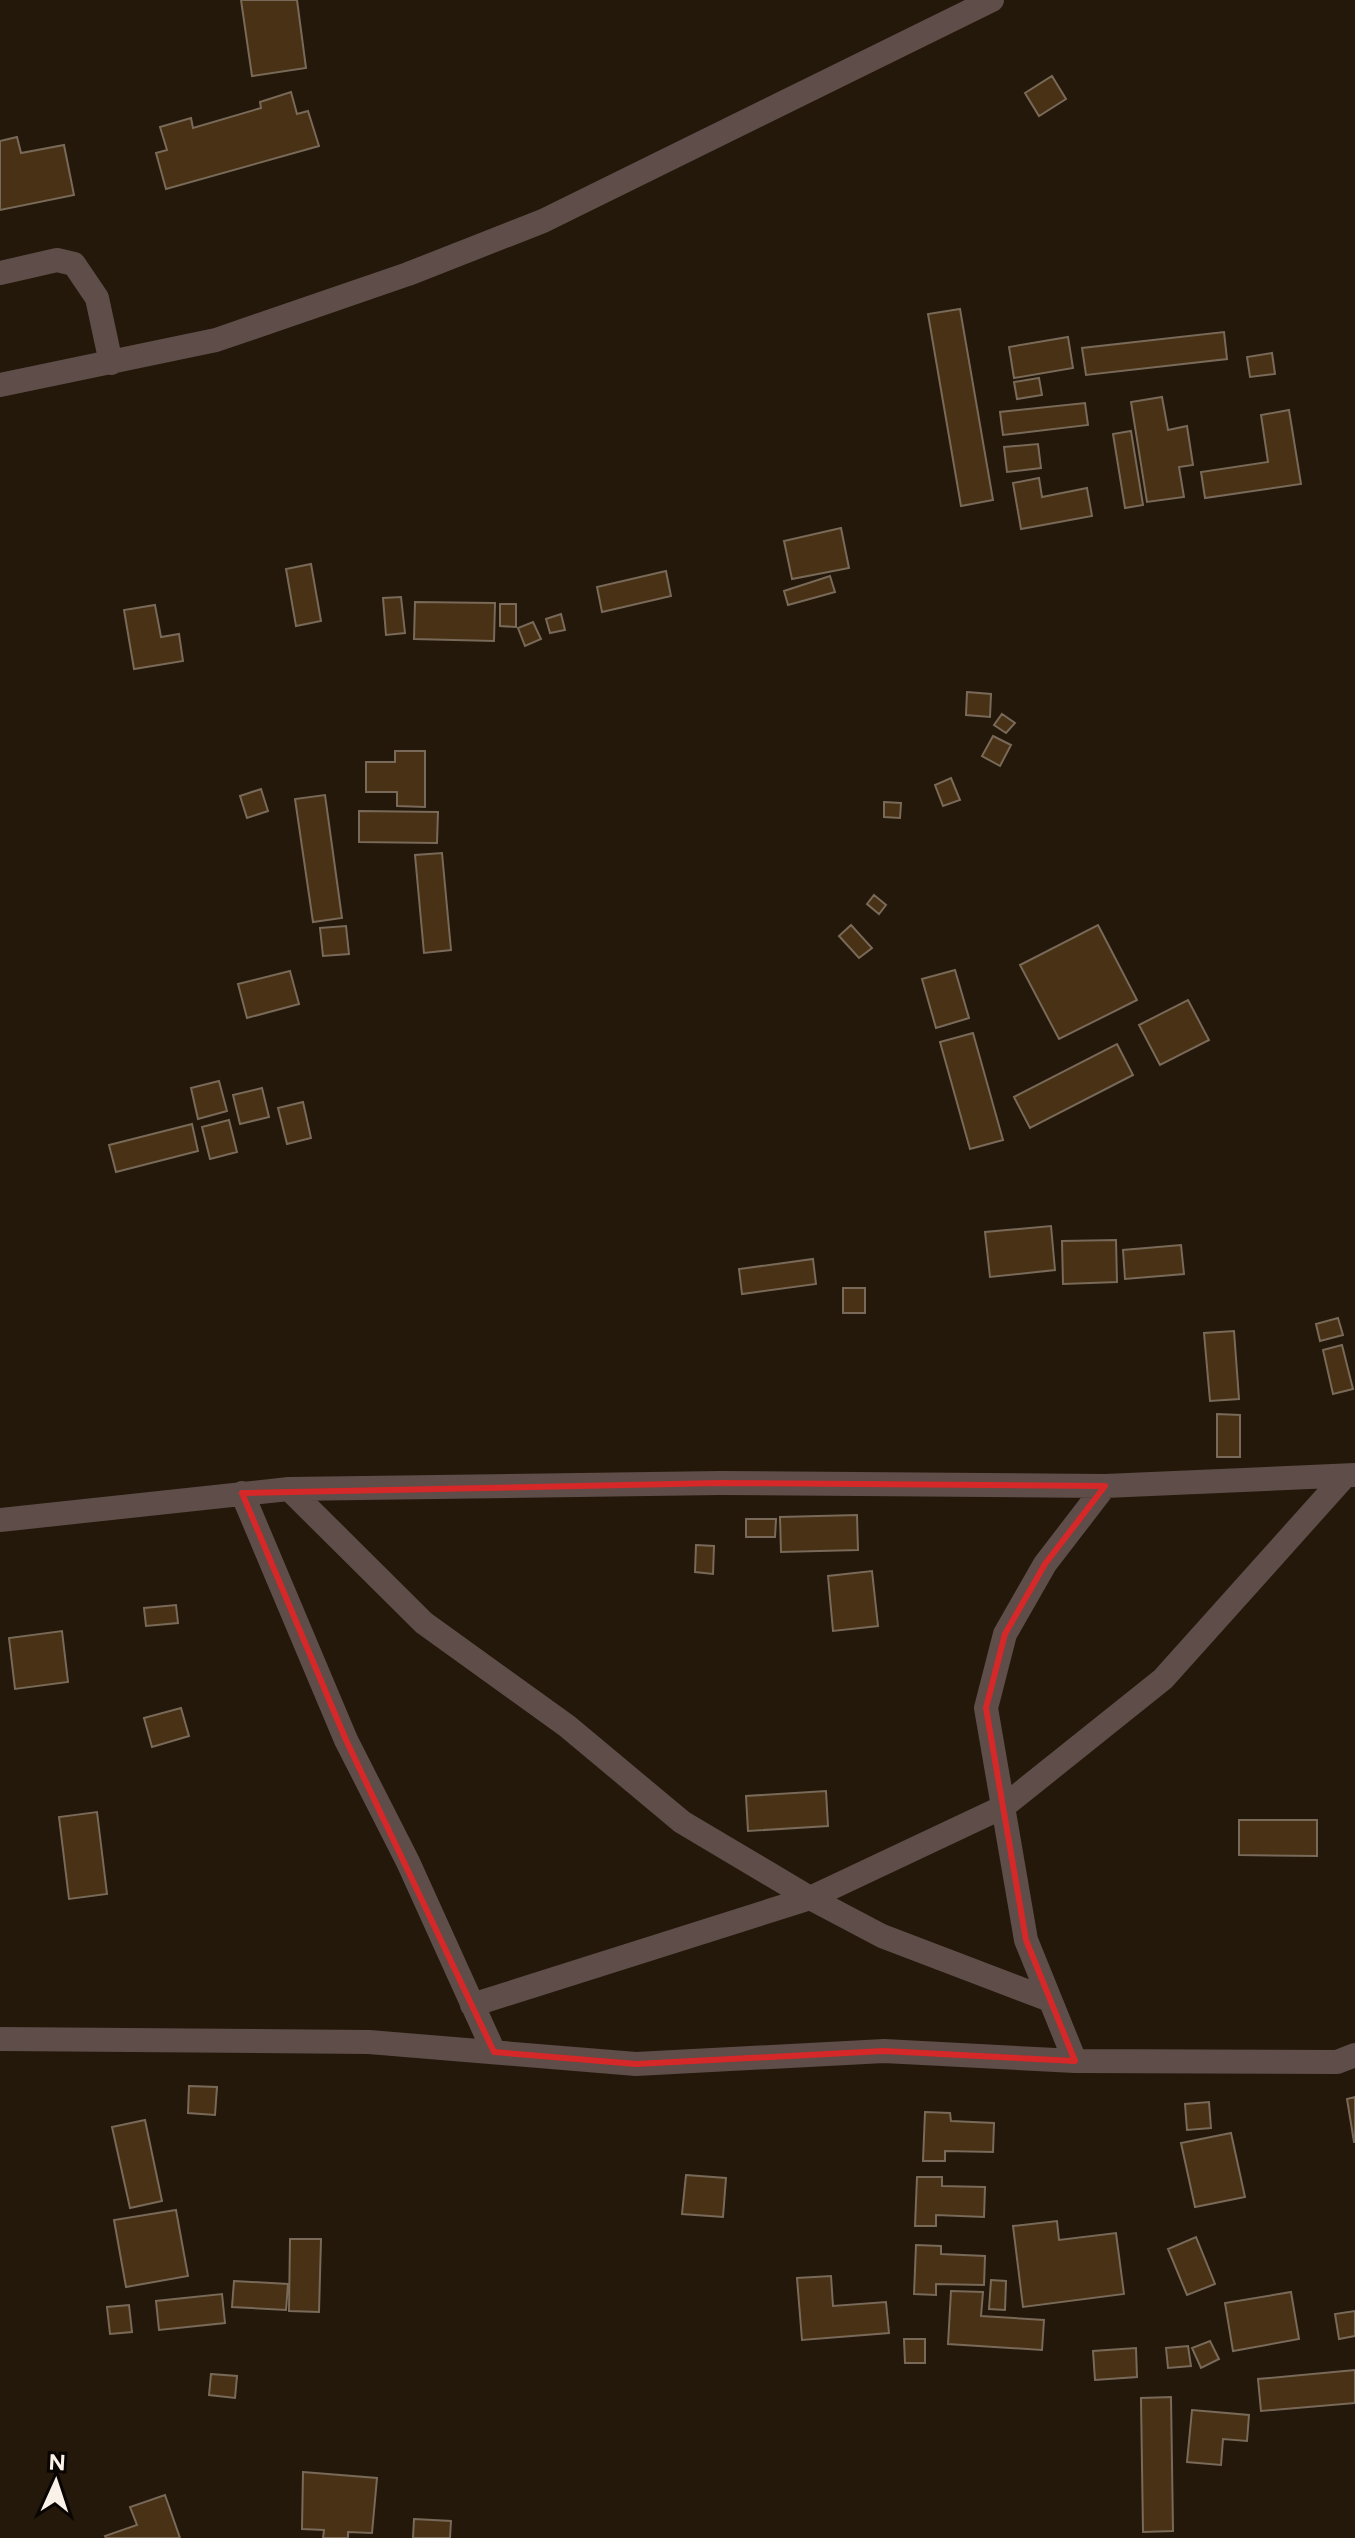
<svg xmlns="http://www.w3.org/2000/svg" width="1355" height="2538" font-family="Figtree,sans-serif">
<style>
.building{fill:#483115;stroke:#786958;stroke-width:2}
.lines{fill:none;stroke-linecap:round;stroke-linejoin:round}
.minor{stroke:#5e4d49;stroke-width:24}
.marked{fill:none;stroke:#d62828;stroke-width:6;stroke-linejoin:round}
</style>
<rect width="100%" height="100%" fill="#24180a"/>
<path class="building" d="M 241,0 L 297,0 L 306,68 L 252,76 Z
M 1052,76 L 1066,99 L 1039,116 L 1025,93 Z
M 291,92 L 297,114 L 308,111 L 319,146 L 166,189 L 156,153 L 167,150 L 160,127 L 191,118 L 193,128 L 261,108 L 260,102 Z
M 17,137 L 21,153 L 64,145 L 74,195 L 0,210 L 0,141 Z
M 960,309 L 993,500 L 961,506 L 928,314 Z
M 1224,332 L 1227,359 L 1086,375 L 1082,348 Z
M 1068,337 L 1073,368 L 1014,378 L 1009,347 Z
M 1272,353 L 1275,374 L 1250,377 L 1247,357 Z
M 1039,378 L 1042,395 L 1017,399 L 1014,382 Z
M 1162,397 L 1168,430 L 1187,426 L 1193,465 L 1179,467 L 1184,497 L 1147,502 L 1131,402 Z
M 1085,403 L 1088,425 L 1003,435 L 1000,412 Z
M 1289,410 L 1301,484 L 1205,498 L 1201,472 L 1268,462 L 1261,415 Z
M 1131,431 L 1143,505 L 1125,508 L 1113,434 Z
M 1038,444 L 1041,468 L 1007,472 L 1004,447 Z
M 1039,478 L 1042,497 L 1087,488 L 1092,516 L 1021,529 L 1013,483 Z
M 841,528 L 849,568 L 792,579 L 784,541 Z
M 311,564 L 321,621 L 296,626 L 286,569 Z
M 666,571 L 671,596 L 602,612 L 597,587 Z
M 830,576 L 835,592 L 788,605 L 784,591 Z
M 401,597 L 405,633 L 386,635 L 383,598 Z
M 415,602 L 495,603 L 494,641 L 414,639 Z
M 500,604 L 516,604 L 516,627 L 500,626 Z
M 155,605 L 161,637 L 179,634 L 183,661 L 134,669 L 124,610 Z
M 561,614 L 565,630 L 550,633 L 546,619 Z
M 533,622 L 541,639 L 525,646 L 518,628 Z
M 967,692 L 991,694 L 990,717 L 966,715 Z
M 1002,714 L 1015,723 L 1006,733 L 994,725 Z
M 993,736 L 1011,745 L 1000,766 L 982,756 Z
M 395,751 L 425,751 L 425,807 L 397,806 L 397,792 L 366,792 L 366,762 L 395,762 Z
M 951,778 L 960,800 L 943,806 L 935,785 Z
M 261,789 L 268,811 L 247,818 L 240,796 Z
M 325,795 L 342,918 L 313,922 L 295,799 Z
M 884,802 L 901,803 L 900,818 L 884,817 Z
M 359,811 L 438,812 L 437,843 L 359,842 Z
M 442,853 L 451,950 L 424,953 L 415,855 Z
M 874,895 L 886,905 L 879,914 L 867,904 Z
M 851,925 L 872,948 L 859,958 L 839,936 Z
M 1098,925 L 1137,1000 L 1059,1039 L 1020,965 Z
M 346,926 L 349,954 L 323,956 L 320,928 Z
M 955,970 L 969,1018 L 936,1028 L 922,979 Z
M 290,971 L 299,1004 L 247,1018 L 238,984 Z
M 1188,1000 L 1209,1040 L 1160,1065 L 1139,1025 Z
M 973,1033 L 1003,1140 L 970,1149 L 940,1042 Z
M 1117,1044 L 1133,1075 L 1030,1128 L 1014,1097 Z
M 219,1081 L 227,1111 L 198,1119 L 191,1088 Z
M 262,1088 L 269,1117 L 240,1124 L 233,1095 Z
M 303,1102 L 311,1138 L 287,1144 L 278,1108 Z
M 229,1120 L 237,1152 L 210,1159 L 202,1127 Z
M 192,1124 L 198,1151 L 116,1172 L 109,1145 Z
M 1051,1226 L 1055,1270 L 990,1277 L 985,1232 Z
M 1116,1240 L 1117,1282 L 1063,1284 L 1062,1241 Z
M 1181,1245 L 1184,1274 L 1125,1279 L 1123,1250 Z
M 813,1259 L 816,1284 L 742,1294 L 739,1269 Z
M 843,1288 L 865,1288 L 865,1313 L 843,1313 Z
M 1338,1318 L 1343,1335 L 1320,1341 L 1316,1324 Z
M 1234,1331 L 1239,1399 L 1210,1401 L 1204,1333 Z
M 1342,1345 L 1353,1389 L 1333,1394 L 1323,1350 Z
M 1217,1414 L 1240,1415 L 1240,1457 L 1217,1457 Z
M 857,1515 L 858,1550 L 781,1552 L 780,1517 Z
M 746,1519 L 776,1519 L 775,1537 L 746,1537 Z
M 696,1545 L 714,1546 L 713,1574 L 695,1572 Z
M 872,1571 L 878,1626 L 833,1631 L 828,1576 Z
M 176,1605 L 178,1623 L 146,1626 L 144,1608 Z
M 62,1631 L 68,1682 L 15,1689 L 9,1638 Z
M 181,1708 L 189,1736 L 152,1747 L 144,1718 Z
M 826,1791 L 828,1826 L 748,1831 L 746,1796 Z
M 97,1812 L 107,1894 L 69,1899 L 59,1817 Z
M 1239,1820 L 1317,1820 L 1317,1856 L 1239,1855 Z
M 189,2086 L 217,2087 L 215,2115 L 188,2113 Z
M 1355,2097 L 1355,2142 L 1354,2142 L 1347,2099 Z
M 1209,2102 L 1211,2128 L 1187,2130 L 1185,2104 Z
M 925,2112 L 950,2113 L 951,2121 L 994,2123 L 993,2152 L 945,2151 L 945,2161 L 923,2161 Z
M 145,2120 L 162,2201 L 130,2208 L 112,2127 Z
M 1231,2133 L 1245,2197 L 1195,2207 L 1181,2143 Z
M 686,2175 L 726,2178 L 723,2217 L 682,2214 Z
M 917,2177 L 942,2177 L 942,2186 L 985,2187 L 984,2217 L 936,2215 L 936,2226 L 915,2226 Z
M 176,2210 L 188,2276 L 126,2287 L 114,2220 Z
M 1057,2221 L 1059,2240 L 1116,2233 L 1124,2294 L 1023,2307 L 1013,2226 Z
M 1196,2237 L 1215,2284 L 1187,2295 L 1168,2249 Z
M 290,2239 L 321,2239 L 319,2312 L 289,2311 Z
M 916,2245 L 941,2246 L 941,2254 L 985,2256 L 984,2285 L 936,2284 L 936,2295 L 914,2294 Z
M 831,2276 L 833,2306 L 886,2302 L 889,2333 L 802,2340 L 797,2278 Z
M 991,2280 L 1006,2281 L 1005,2310 L 989,2309 Z
M 234,2281 L 288,2284 L 286,2310 L 232,2307 Z
M 951,2291 L 983,2292 L 981,2316 L 1044,2320 L 1042,2350 L 948,2344 Z
M 1291,2292 L 1299,2339 L 1233,2351 L 1225,2303 Z
M 222,2294 L 225,2323 L 159,2330 L 156,2301 Z
M 129,2305 L 132,2332 L 110,2334 L 107,2307 Z
M 1355,2311 L 1355,2336 L 1339,2339 L 1335,2314 Z
M 904,2339 L 925,2339 L 925,2363 L 905,2363 Z
M 1210,2341 L 1219,2359 L 1201,2368 L 1192,2348 Z
M 1188,2346 L 1191,2366 L 1168,2368 L 1166,2348 Z
M 1136,2348 L 1137,2377 L 1095,2380 L 1093,2351 Z
M 1355,2370 L 1355,2403 L 1261,2411 L 1258,2379 Z
M 211,2374 L 237,2376 L 235,2398 L 209,2395 Z
M 1171,2397 L 1173,2531 L 1143,2532 L 1141,2398 Z
M 1192,2410 L 1249,2415 L 1247,2441 L 1223,2439 L 1221,2465 L 1187,2462 Z
M 303,2472 L 377,2478 L 372,2533 L 348,2532 L 348,2538 L 323,2538 L 324,2530 L 302,2529 Z
M 165,2495 L 180,2538 L 106,2538 L 105,2536 L 137,2525 L 130,2507 Z
M 414,2519 L 451,2521 L 450,2538 L 413,2538 Z"/>
<g class="lines">
<path class="minor" d="M 0,273 L 57,260 L 74,264 L 97,298 L 111,363
M 0,385 L 216,340 L 408,274 L 543,221 L 992,0
M 289,1489 L 424,1623 L 567,1726 L 682,1822 L 810,1898 L 882,1936 L 1050,2000
M 242,1493 L 346,1740 L 408,1862 L 494,2052
M 0,1520 L 289,1489 L 720,1483 L 1105,1486 L 1355,1475
M 472,2005 L 810,1898 L 1003,1807 L 1163,1679 L 1345,1476
M 0,2039 L 369,2042 L 636,2064 L 884,2051 L 1075,2061 L 1337,2062 L 1355,2055
M 1075,2061 L 1026,1940 L 986,1708 L 1005,1634 L 1045,1564 L 1105,1486"/>
</g>
<path class="marked" d="M 720,1483 L 1105,1486 L 1045,1564 L 1005,1634 L 986,1708 L 1026,1940 L 1075,2061 L 884,2051 L 636,2064 L 494,2052 L 346,1740 L 242,1493 Z"/>
<g transform="translate(56 2482) rotate(3)" stroke="#090502" stroke-width="6" paint-order="stroke">
<path d="M0-6L14 30L0 20L-14 30Z" fill="#faf1e8"/>
<text y="-12" font-size="22" font-weight="bold" text-anchor="middle" fill="#faf1e8">N</text>
</g>
</svg>
